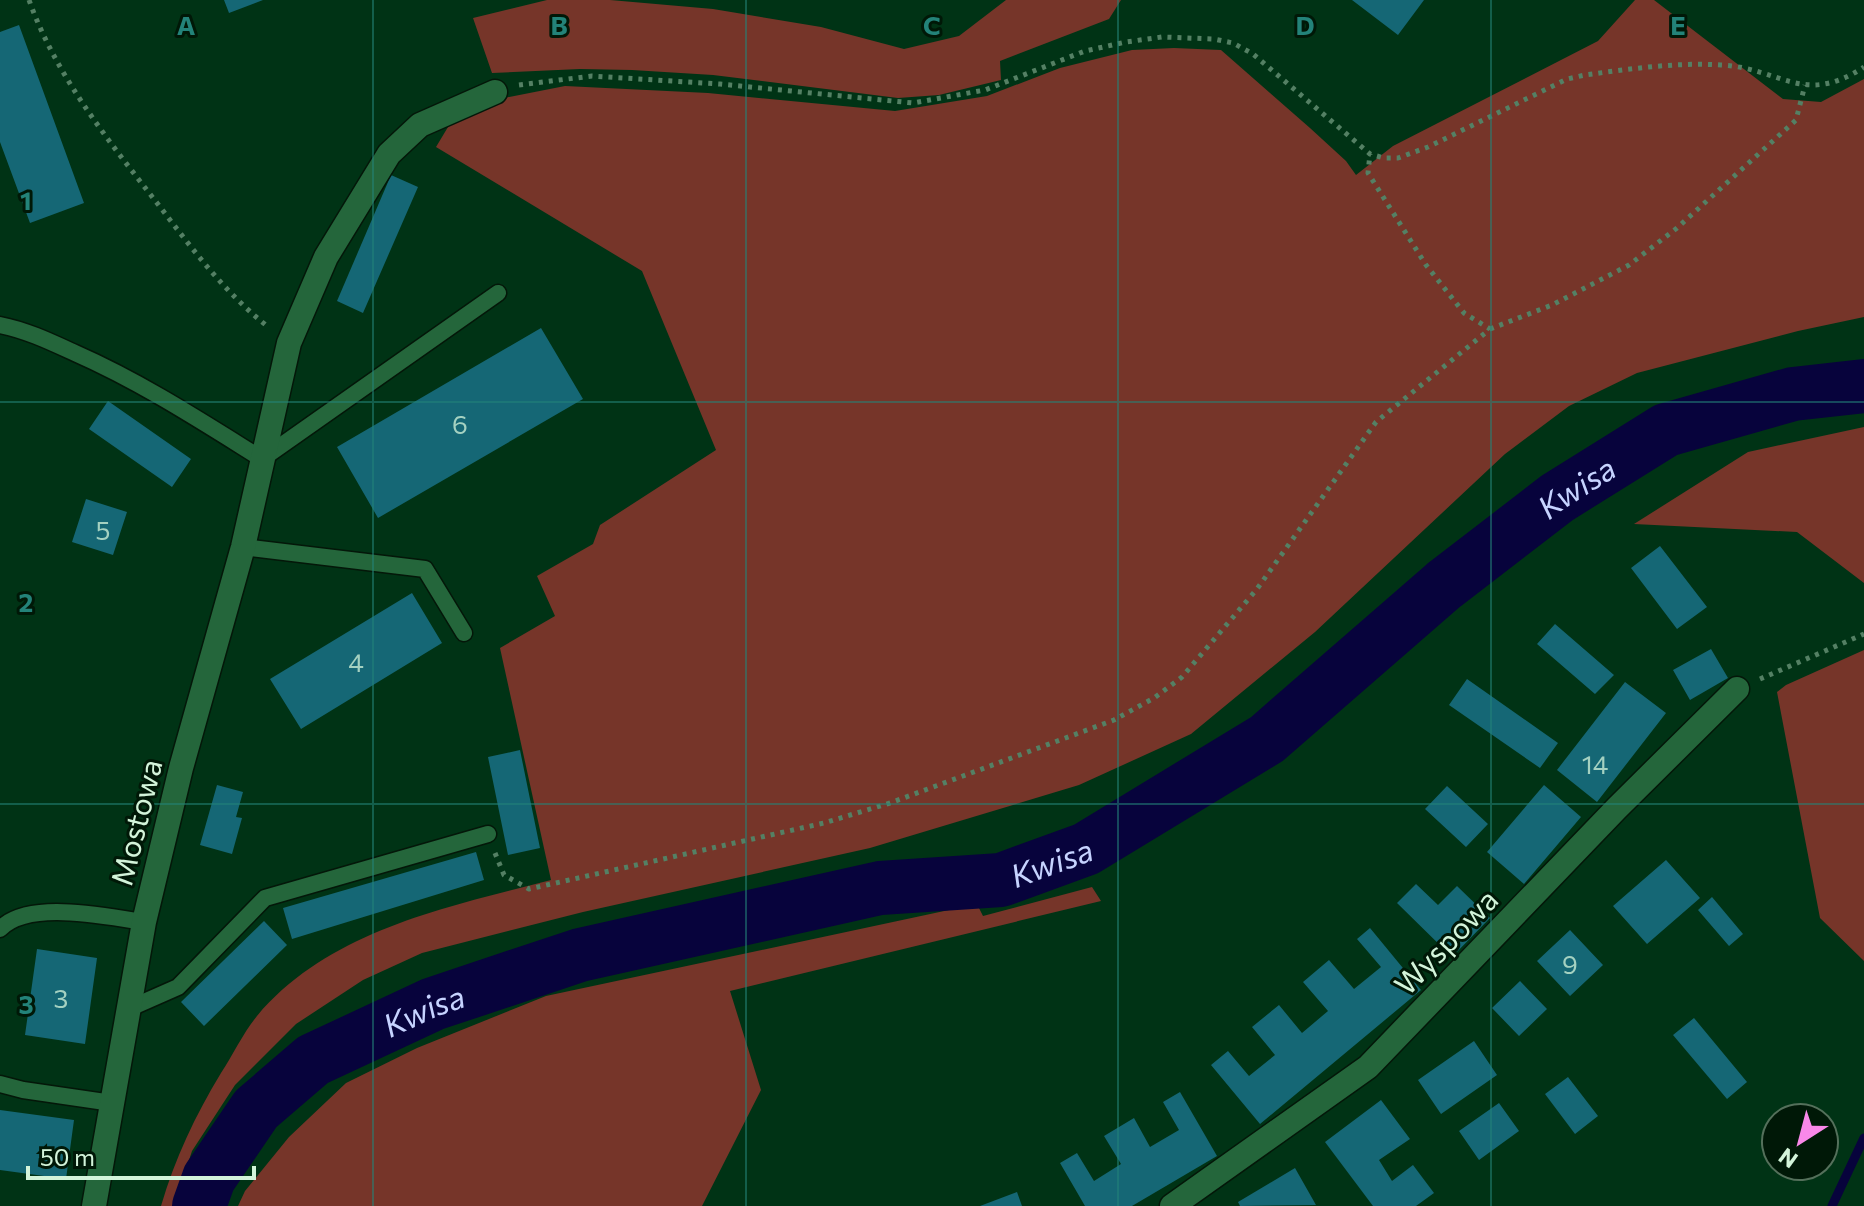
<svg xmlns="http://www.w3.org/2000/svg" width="1864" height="1206" font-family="Commissioner,sans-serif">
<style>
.green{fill:#763529}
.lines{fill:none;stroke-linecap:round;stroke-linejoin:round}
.stream{stroke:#07033c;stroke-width:9}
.river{stroke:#07033c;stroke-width:54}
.building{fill:#156775}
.lane-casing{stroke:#041709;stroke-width:19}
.street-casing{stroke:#041709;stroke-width:27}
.path{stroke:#548064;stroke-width:5;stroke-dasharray:4 6;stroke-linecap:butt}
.lane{stroke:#24663b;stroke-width:16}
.street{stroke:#24663b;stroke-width:24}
.grid{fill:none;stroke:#238379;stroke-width:2;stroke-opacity:0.55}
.labels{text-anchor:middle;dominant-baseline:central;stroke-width:6;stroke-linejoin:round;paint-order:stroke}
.number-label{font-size:26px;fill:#a4d1c1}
.street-label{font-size:30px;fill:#d3f4da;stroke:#001807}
.water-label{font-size:32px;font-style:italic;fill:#c6d3ff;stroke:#001807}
.grid-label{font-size:26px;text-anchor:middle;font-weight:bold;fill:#238379;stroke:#001807;stroke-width:6;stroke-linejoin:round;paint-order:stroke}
</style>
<rect width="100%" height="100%" fill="#003315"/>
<path class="green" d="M 547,0 L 610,0 L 713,9 L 821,27 L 904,49 L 959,36 L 1006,0 L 1121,0 L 1109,19 L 1000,61 L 1001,80 L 939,95 L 898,98 L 713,75 L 632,70 L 580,69 L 492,73 L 473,18 Z
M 1635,0 L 1654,0 L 1783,99 L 1821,102 L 1864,79 L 1864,317 L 1798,331 L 1637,373 L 1569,406 L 1505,454 L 1315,632 L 1191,734 L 1079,785 L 870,848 L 583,912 L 422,953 L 363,980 L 296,1024 L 235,1085 L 192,1151 L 174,1206 L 161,1206 C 175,1158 195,1116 221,1073 C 233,1055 243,1033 257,1016 C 329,930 448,907 551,880 L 500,648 L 555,616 L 537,576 L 593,544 L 600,525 L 716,450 L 642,271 L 436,147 L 454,117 L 499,99 L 565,86 L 708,93 L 895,111 L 987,96 L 1060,68 L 1132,50 L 1174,48 L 1221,50 L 1310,128 L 1346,161 L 1356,175 L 1393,146 L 1598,41 Z
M 1864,427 L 1864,583 L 1797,532 L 1634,524 L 1748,452 Z
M 1864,650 L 1864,961 L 1820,918 L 1777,692 L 1786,685 Z
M 1092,887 L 1101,901 L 730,991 L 761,1090 L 702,1206 L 238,1206 L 245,1191 L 289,1137 L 346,1083 L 417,1048 L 546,996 L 977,904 L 983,916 Z"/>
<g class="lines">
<path class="stream" d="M 1832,1206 L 1864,1138"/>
<path class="river" id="s1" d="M 199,1206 L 209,1178 L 256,1109 L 313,1060 L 433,1004 L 580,955 L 880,888 L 1001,880 L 1086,849 L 1267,739 L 1444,585 L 1557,498 L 1666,430 L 1793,394 L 1864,386"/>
</g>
<path class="building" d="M 224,0 L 263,0 L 229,13 Z
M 1352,0 L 1424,0 L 1398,35 Z
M 19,25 L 84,203 L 30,223 L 0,142 L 0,32 Z
M 391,175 L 418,187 L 363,313 L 337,301 Z
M 541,328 L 583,399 L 378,518 L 337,447 Z
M 108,401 L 191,459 L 172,487 L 89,429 Z
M 86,499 L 127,512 L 113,555 L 72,542 Z
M 1660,546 L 1707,607 L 1677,629 L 1631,568 Z
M 412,593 L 442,643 L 301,729 L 270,679 Z
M 1555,624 L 1614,675 L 1595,694 L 1537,644 Z
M 1711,649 L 1728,678 L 1690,700 L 1673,670 Z
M 1467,679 L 1558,743 L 1540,768 L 1449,705 Z
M 1625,682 L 1666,713 L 1597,802 L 1557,770 Z
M 520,750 L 540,848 L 508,855 L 488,757 Z
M 217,785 L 243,792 L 236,817 L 242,818 L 232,854 L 200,845 Z
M 1544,785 L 1581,817 L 1524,884 L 1487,852 Z
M 1447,786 L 1488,824 L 1466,847 L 1425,809 Z
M 476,852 L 484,880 L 292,939 L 283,908 Z
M 1666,860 L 1700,898 L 1647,944 L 1613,906 Z
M 1416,884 L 1438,905 L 1457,886 L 1490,918 L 1452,957 L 1397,903 Z
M 1712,897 L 1743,934 L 1729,946 L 1698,910 Z
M 264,921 L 287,945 L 204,1026 L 181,1002 Z
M 1370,928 L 1421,990 L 1260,1124 L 1211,1065 L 1228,1051 L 1249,1076 L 1275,1055 L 1252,1027 L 1279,1005 L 1302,1033 L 1328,1011 L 1303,982 L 1329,960 L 1354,989 L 1381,967 L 1357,939 Z
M 1570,930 L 1603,965 L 1570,996 L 1537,961 Z
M 37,949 L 97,958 L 85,1044 L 25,1035 Z
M 1520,981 L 1547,1009 L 1519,1036 L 1492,1008 Z
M 1694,1018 L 1747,1082 L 1727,1099 L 1673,1035 Z
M 1474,1041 L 1497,1075 L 1441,1114 L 1418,1080 Z
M 1568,1077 L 1598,1116 L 1575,1134 L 1545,1094 Z
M 1180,1092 L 1217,1156 L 1132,1206 L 1085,1206 L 1060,1163 L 1077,1153 L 1094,1181 L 1121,1164 L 1104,1136 L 1134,1118 L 1150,1147 L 1179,1130 L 1163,1102 Z
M 1381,1100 L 1410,1139 L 1379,1160 L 1392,1181 L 1413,1165 L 1434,1193 L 1416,1206 L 1373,1206 L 1325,1142 Z
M 1499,1103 L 1519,1131 L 1479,1160 L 1459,1131 Z
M 0,1110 L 74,1120 L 66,1179 L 0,1170 Z
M 1295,1168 L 1316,1205 L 1240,1206 L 1238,1202 Z
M 1017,1192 L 1022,1206 L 980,1206 Z"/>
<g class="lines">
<g class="lane-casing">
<path id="lane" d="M 0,325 C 26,330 51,342 75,353 C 141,382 201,421 262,459 L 498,293
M 243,547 L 425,569 L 464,633
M 0,929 C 29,899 106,917 144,922
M 128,1009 L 178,987 L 265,898 L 488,834
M 0,1084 L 23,1090 L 112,1103"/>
</g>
<g class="street-casing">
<path id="street" d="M 94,1206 L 144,922 L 181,768 L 243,547 L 289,343 L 326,257 L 389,154 L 420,125 L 495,92
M 1172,1206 L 1368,1067 L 1617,808 L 1737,689"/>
</g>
<path class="path" d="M 29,0 C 56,76 108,140 157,203 C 191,247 223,291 267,326
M 519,85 L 592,76 L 720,84 L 913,103 L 985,90 L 1085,51 L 1126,42 L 1162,37 L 1214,39 L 1233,43 L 1253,54 L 1370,154 L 1384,158 L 1398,158 L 1428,147 L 1567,79 L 1585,75 C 1629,69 1677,62 1721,65 C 1781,68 1803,107 1864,67
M 1490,329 L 1552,305 L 1629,265 L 1677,228 L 1796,120 L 1805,85
M 1760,679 L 1864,634
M 495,853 L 504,875 L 529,889 L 824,823 L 890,803 L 1114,720 L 1154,698 L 1182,677 L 1257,589 L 1376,422 L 1490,329 L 1464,313 L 1426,265 L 1368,173 L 1370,154"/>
<use href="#lane" class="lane"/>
<use href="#street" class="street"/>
</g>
<path class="grid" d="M 373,0 L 373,1206M 746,0 L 746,1206M 1118,0 L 1118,1206M 1491,0 L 1491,1206M 0,402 L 1864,402M 0,804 L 1864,804"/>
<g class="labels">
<g class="number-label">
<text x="460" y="423">6</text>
<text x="103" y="529">5</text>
<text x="356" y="661">4</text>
<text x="1595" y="763">14</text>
<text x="1570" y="963">9</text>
<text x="61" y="997">3</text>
</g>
<g class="street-label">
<text transform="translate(135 822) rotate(-76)">Mostowa</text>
<text transform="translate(1445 941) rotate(-46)">Wyspowa</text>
</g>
<g class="water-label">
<text stroke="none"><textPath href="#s1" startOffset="1606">Kwisa</textPath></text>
<text stroke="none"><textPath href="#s1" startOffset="958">Kwisa</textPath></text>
<text stroke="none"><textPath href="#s1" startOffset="310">Kwisa</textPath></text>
</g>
</g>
<g class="grid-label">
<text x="186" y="35">A</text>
<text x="559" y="35">B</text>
<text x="932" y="35">C</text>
<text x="1305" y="35">D</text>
<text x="1678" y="35">E</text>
<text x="26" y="210">1</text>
<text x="26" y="612">2</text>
<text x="26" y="1014">3</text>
</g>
<g transform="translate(1800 1142) rotate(216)"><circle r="38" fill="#001807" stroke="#54705b" stroke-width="2"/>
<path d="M0-6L14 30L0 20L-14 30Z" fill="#f988e9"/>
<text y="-12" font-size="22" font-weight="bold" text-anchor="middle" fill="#d3f4da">N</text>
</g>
<path d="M28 1166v12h226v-12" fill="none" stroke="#d3f4da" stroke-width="4"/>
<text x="40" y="1166" font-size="24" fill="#d3f4da" stroke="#001807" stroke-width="6" paint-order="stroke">50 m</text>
</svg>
